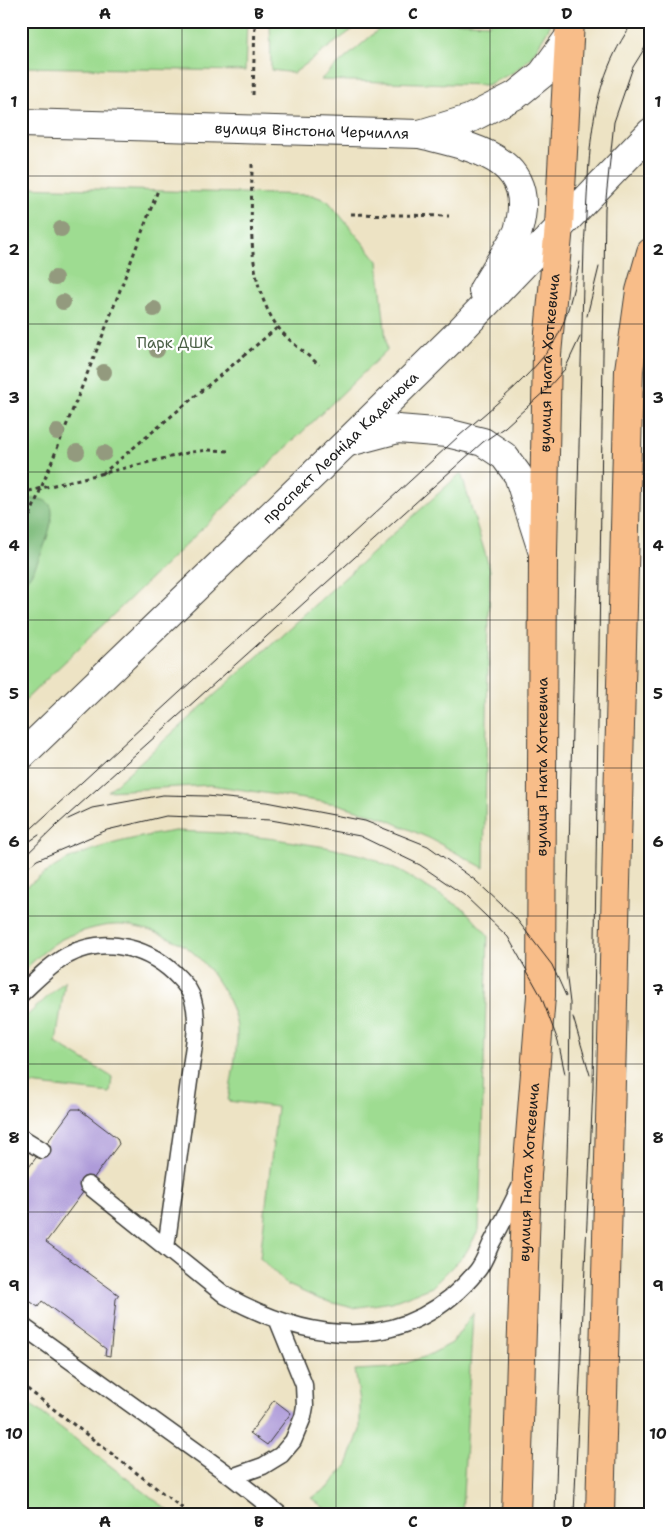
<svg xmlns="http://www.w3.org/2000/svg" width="672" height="1535" font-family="'Shantell Sans',sans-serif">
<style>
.green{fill:#9edc91;stroke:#5d7c56}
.forest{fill:#7ebc7b;stroke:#4d6c4c}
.building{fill:#ae9bd9}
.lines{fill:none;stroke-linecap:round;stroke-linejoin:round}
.service-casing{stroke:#3b3a35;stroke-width:19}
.tertiary-casing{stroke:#3b3a35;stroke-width:30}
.trunk-casing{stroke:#3b3a35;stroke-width:30}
.path{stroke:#3b3a35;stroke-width:3;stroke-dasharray:4 4;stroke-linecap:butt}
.service{stroke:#fff;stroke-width:16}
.tertiary{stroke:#fff;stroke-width:28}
.trunk{stroke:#f8bd89;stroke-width:28}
.tram{stroke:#1c1c1c;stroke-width:1}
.tree{fill:#939a7e}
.grid{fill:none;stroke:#1c1c1c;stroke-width:1;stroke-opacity:0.55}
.labels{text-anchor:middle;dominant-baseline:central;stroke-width:4.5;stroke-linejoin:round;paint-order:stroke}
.street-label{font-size:15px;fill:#1c1c1c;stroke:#fff}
.park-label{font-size:15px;fill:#4a5f45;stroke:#fff}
.neatline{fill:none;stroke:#1c1c1c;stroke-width:2}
.grid-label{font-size:16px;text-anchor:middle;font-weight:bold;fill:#1c1c1c}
</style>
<rect width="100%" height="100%" fill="#fff"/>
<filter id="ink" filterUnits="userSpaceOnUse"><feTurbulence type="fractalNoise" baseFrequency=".02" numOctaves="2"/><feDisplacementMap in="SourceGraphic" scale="10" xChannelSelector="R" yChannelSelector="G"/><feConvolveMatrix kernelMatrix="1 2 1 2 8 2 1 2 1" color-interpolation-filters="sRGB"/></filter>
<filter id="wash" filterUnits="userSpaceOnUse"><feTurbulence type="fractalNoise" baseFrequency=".0096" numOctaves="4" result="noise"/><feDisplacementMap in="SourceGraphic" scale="20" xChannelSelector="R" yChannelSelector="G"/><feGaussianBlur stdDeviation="1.12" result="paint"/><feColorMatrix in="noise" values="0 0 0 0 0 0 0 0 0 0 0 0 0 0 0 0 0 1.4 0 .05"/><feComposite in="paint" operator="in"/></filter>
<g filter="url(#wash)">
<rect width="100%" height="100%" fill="#ede3c4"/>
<path class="green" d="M 32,21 L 247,21 L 245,71 L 21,67 L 21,27 Z
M 270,21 L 364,21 L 294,73 L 271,70 Z
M 394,21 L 433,21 L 489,24 L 490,21 L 549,21 L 549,28 L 532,56 L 514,72 L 487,85 L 320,80 L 378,30 Z
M 21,187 L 312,195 L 328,201 L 378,261 L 387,350 L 21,704 Z
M 461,473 L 490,570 L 484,868 L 431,839 L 383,818 L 337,804 L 211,785 L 108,791 Z
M 175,831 L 223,833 L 275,839 L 326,847 L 366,856 L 401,872 L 464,909 L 488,935 L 479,1230 L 465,1254 L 432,1287 L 392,1302 L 353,1308 L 319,1299 L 288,1285 L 260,1258 L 277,1107 L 228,1101 C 231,1082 240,1039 236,1022 C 230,996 209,965 189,949 C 174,937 133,923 114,925 C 100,925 75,933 62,939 C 50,945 31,963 21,973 L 21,890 C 36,880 51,868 67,860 C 101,844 138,837 175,831 Z
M 65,981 L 56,1043 L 112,1077 L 110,1093 L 21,1083 L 21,1021 Z
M 473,1313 L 462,1514 L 332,1514 L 311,1498 L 329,1487 L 347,1465 L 360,1430 L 360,1402 L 355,1370 L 391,1368 L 427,1356 L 452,1343 Z
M 21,1397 L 173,1514 L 21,1514 Z"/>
<path class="forest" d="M 32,499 C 39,499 46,499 50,505 C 58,515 40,559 34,569 C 31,575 27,580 21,584 L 21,500 Z"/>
<g id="blocks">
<path class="building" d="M 72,1109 L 79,1109 L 117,1138 L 119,1144 L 46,1242 L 119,1295 L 116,1299 L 110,1356 L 105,1355 L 106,1349 L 42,1301 L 38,1307 L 21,1295 L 21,1178 Z
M 274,1400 L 291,1413 L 267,1445 L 250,1433 Z"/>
</g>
</g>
<g filter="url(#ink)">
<use href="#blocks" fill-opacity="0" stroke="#3b3a35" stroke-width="1"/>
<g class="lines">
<g class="service-casing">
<path id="service" d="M 21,994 C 36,980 50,965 68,955 C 106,935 151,948 179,978 C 185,984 191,992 193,1000 C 197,1013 196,1025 195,1038 L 166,1248
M 21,1137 L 42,1150
M 88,1185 L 226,1296 C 313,1344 407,1355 477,1271 C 483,1264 487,1253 491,1244 C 502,1224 512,1204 522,1183
M 21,1325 L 232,1477 L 279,1514
M 232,1477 L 263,1466 L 281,1455 L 293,1441 L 303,1417 L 305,1406 L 304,1385 L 278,1321"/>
</g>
<g class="tertiary-casing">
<g id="tertiary">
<path id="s1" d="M 21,123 L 420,134 L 469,119 L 516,95 L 542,74 L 569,37"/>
<path d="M 420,134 C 474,148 539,157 518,231 C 516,236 512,242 509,247 C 500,262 491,276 483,290"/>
<path d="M 349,442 L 398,429 L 447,433 L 483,442 L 504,456 L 518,475 L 542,550"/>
<path id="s2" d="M 21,756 L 347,442 L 456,335 L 651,132"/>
</g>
</g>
<g class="trunk-casing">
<g id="trunk">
<path id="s3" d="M 516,1514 L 527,1175 L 541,996 L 543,554 L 547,354 L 559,226 L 570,21"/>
<path d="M 600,1514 L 629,370 L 640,291 L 651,252"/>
</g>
</g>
<path class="path" d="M 253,95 L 255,21
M 252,164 C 252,217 245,280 277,326 C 287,340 307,354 319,365
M 351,214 L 449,216
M 102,474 L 278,327
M 21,493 L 191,452 L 209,450 L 230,451
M 21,538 L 106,327 L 158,190
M 21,1384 L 190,1514"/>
<use href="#service" class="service"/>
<use href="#tertiary" class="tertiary"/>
<use href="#trunk" class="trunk"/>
<path class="tram" d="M 587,316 L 599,267
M 68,819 L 92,808 L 163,795 L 207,796 L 266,802 L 365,821 L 428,846 L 475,880 L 515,917 L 552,965 L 566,996
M 21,838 L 459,436 C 491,408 544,367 561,329 C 570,308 574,284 580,262
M 21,847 L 39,835
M 21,860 L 58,824 L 483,442 L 505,427 L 547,389 L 565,369 L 580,337
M 21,873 L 37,860 L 107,830 L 166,816 L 271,820 L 360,836 L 420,865 L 464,895 L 508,937 L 541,996 L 558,1041 L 565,1074
M 573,1017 L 590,1075
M 555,1514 L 569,1095 L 570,1003 L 566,971 L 584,245 C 591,163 583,92 634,21
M 574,1514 L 593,1087 L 605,208 L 614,122 L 633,67 L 651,38"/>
</g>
<g class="tree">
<circle cx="61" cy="229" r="8"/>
<circle cx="55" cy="278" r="8"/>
<circle cx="63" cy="302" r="8"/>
<circle cx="154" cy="309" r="8"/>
<circle cx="157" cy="350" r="8"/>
<circle cx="104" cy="372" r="8"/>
<circle cx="57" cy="432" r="8"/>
<circle cx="77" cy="452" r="8"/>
<circle cx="104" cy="453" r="8"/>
</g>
</g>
<path class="grid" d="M 182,21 L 182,1514M 336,21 L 336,1514M 490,21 L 490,1514M 21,176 L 651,176M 21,324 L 651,324M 21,472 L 651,472M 21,620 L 651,620M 21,768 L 651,768M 21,916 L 651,916M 21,1064 L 651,1064M 21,1212 L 651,1212M 21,1360 L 651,1360"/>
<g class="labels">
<g class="street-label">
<text stroke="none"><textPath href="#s1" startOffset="291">вулиця Вінстона Черчилля</textPath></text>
<text stroke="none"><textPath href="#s3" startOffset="1152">вулиця Гната Хоткевича</textPath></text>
<text stroke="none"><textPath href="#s2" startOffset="444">проспект Леоніда Каденюка</textPath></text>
<text stroke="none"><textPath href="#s3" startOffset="748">вулиця Гната Хоткевича</textPath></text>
<text stroke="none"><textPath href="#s3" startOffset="342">вулиця Гната Хоткевича</textPath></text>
</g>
<g class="park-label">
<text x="175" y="343">Парк ДШК</text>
</g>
</g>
<rect width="672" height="1535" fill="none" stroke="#fff" stroke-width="55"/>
<rect x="28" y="28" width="616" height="1480" class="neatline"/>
<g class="grid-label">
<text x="105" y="19">A</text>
<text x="259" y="19">B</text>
<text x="413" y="19">C</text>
<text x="567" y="19">D</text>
<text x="14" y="107">1</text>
<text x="658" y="107">1</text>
<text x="14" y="255">2</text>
<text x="658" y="255">2</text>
<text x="14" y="403">3</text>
<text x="658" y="403">3</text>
<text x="14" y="551">4</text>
<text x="658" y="551">4</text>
<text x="14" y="699">5</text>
<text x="658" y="699">5</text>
<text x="14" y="847">6</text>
<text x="658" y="847">6</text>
<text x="14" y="995">7</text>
<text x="658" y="995">7</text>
<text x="14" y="1143">8</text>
<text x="658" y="1143">8</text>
<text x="14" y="1291">9</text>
<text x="658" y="1291">9</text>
<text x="14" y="1439">10</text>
<text x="658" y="1439">10</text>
<text x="105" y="1527">A</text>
<text x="259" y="1527">B</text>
<text x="413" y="1527">C</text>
<text x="567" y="1527">D</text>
</g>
</svg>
